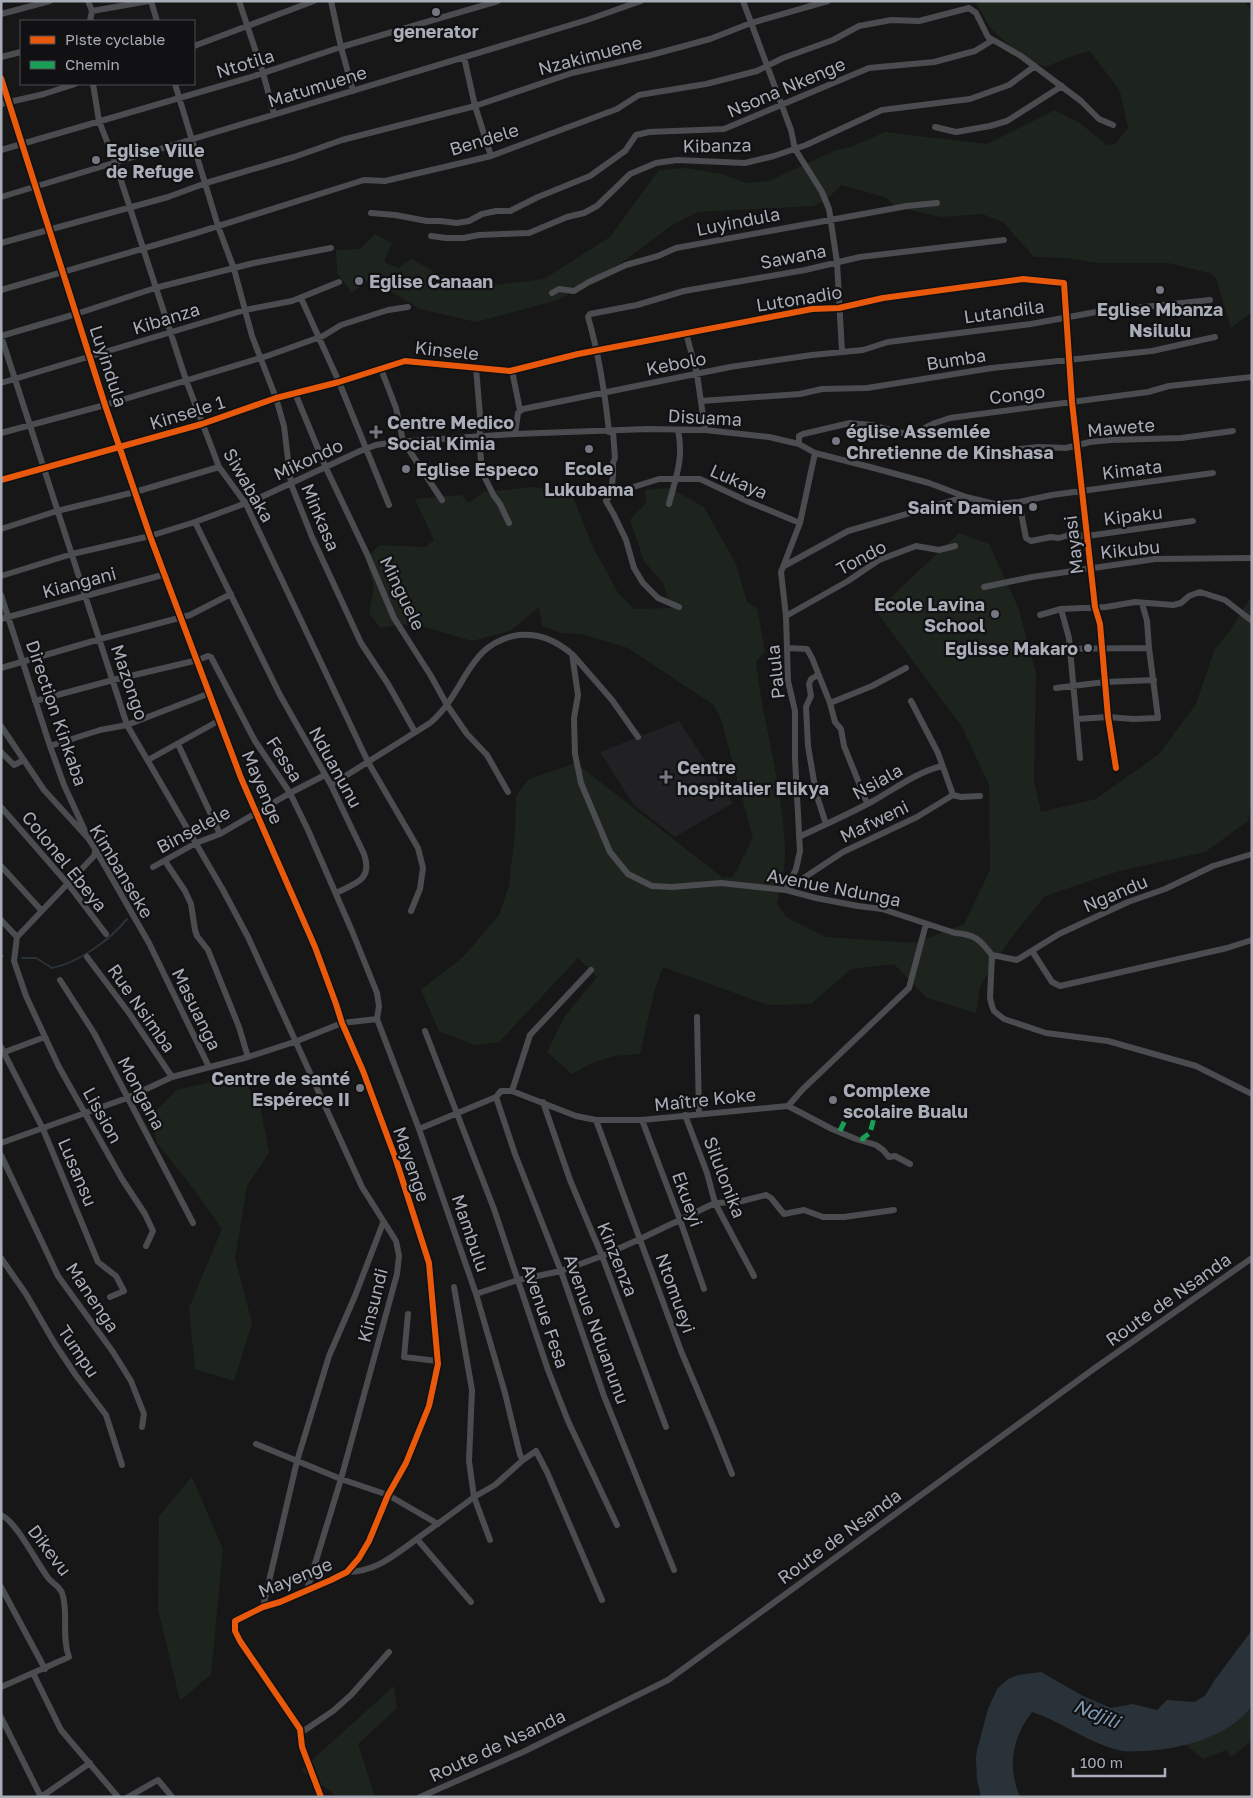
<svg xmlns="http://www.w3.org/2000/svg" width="1253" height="1798" font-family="'Golos Text',sans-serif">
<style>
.built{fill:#212123}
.green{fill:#1d241e}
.water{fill:#2a3239}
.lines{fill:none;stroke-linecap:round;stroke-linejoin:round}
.stream{stroke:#2a3239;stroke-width:2}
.minor{stroke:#4b4c50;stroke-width:6}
.quiet{stroke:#1a9f57;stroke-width:5;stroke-dasharray:10 5;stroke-linecap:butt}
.cycleway-casing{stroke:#111113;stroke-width:9}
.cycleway{stroke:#e8590c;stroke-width:6}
.poi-dot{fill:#757880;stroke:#111113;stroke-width:2}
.labels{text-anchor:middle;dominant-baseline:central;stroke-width:4.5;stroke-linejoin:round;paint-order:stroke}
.poi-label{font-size:18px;font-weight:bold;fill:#a8adb8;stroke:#111113;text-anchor:start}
.street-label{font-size:18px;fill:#a8adb8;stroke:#111113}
.water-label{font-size:19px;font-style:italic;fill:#7f9bb3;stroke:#111113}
</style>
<rect width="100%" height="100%" fill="#171717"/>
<path class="built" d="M 679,721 L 733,803 L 675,837 L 633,804 L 600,752 Z"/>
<path class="green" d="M 975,1 L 1244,1 L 1252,11 L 1252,312 L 1231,328 L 1216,278 L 1209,273 L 1168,263 L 1099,263 L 1067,258 L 1034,257 L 1003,222 L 982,214 L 941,217 L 896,207 L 885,197 L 841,185 L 827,199 L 813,206 L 697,212 L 671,226 L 621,263 L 558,300 L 476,322 L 420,309 L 370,279 L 352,293 L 337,273 L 336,250 L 360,249 L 375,234 L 392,243 L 384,262 L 398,268 L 412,259 L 436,273 L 487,286 L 544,279 L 610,237 L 659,170 L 686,168 L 723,174 L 746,183 L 769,181 L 836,150 L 851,147 L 885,132 L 987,144 L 1055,110 L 1081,124 L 1107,145 L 1115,144 L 1128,128 L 1120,91 L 1090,51 L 1078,54 L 1045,67 L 1021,56 L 991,29 Z
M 535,487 L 573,497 L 593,547 L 618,593 L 634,609 L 671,608 L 663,583 L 644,561 L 630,520 L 646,503 L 645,490 L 669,488 L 704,507 L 736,564 L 747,602 L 757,608 L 758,613 L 765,652 L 756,661 C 763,726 784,789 785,854 C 785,870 780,888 777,904 L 786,917 L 826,937 L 915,943 L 964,924 L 990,870 L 989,785 L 962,727 L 876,611 L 959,533 L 989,544 L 1018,607 L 1036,673 L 1034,780 L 1041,812 L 1096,799 L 1159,754 L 1196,704 L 1214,651 L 1231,629 L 1252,595 L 1252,806 L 1248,821 L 1205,852 L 1119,871 L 1045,896 L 1011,938 L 980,986 L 976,1013 L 927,998 L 894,964 L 851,969 L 811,1004 L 768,1005 L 663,967 L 654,992 L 640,1054 L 614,1056 L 590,1064 L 572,1074 L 547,1052 L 565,1016 L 597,977 L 578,958 L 499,1042 L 474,1045 L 439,1031 L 421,990 L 463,957 L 499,915 L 509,886 L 515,832 L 516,796 L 529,779 L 576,763 L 723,878 L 733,877 L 753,838 L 721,719 L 714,705 L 628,648 L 581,634 L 561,633 L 542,626 L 539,607 L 510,631 L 472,641 L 425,627 L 400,624 L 381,628 L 369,614 L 374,586 L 366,560 L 379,545 L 426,547 L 434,540 L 415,499 L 461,495 L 469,503 L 483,492 Z
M 241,1075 L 260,1105 L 269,1153 L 247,1186 L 235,1258 L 252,1323 L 234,1381 L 195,1369 L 189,1308 L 222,1229 L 193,1188 L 157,1143 L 149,1117 L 177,1090 Z
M 192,1477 L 223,1549 L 211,1674 L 180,1701 L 158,1609 L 159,1516 Z
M 394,1686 L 397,1708 L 358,1744 L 375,1797 L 335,1797 L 334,1794 L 301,1770 Z
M 1252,1706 L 1252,1741 L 1231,1757 L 1226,1750 L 1203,1759 L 1186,1745 C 1210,1736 1236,1727 1252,1706 Z"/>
<path class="water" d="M 1252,1630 L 1252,1706 C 1229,1737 1179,1750 1142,1751 C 1136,1751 1129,1752 1123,1751 C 1091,1745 1063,1722 1032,1712 C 1012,1738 1007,1766 1020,1797 L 981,1797 L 977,1780 L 976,1758 L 977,1750 L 988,1709 L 997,1689 L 1008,1679 L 1018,1675 L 1041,1672 L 1083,1696 L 1111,1708 L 1133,1704 L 1157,1710 L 1167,1700 L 1194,1702 L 1205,1696 L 1214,1681 Z"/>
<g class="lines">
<path class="stream" d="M 1,956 L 3,956
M 22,958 L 36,958 L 52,968 C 78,963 110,940 127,919"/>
<path class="minor" d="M 88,1 L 92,11 L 90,21
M 151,1 L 157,21
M 239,1 L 263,73 L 274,114
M 331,1 L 341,47 L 353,91
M 743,1 L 791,130 L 795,149 L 822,192 L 829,209 L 837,262 L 842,352
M 92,11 L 149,1
M 1,14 L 50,1
M 194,46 L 314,1
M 1,57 L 21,52
M 464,57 L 475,106 L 491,156
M 1,78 L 105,405 L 150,536 L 241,778 L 315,947 L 336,1004 L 342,1023 L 363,1071 L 395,1157 L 429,1263 L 438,1364 L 429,1406 L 406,1463 L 388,1495 L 369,1541 L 359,1558 L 347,1572 L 331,1580 L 280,1602 L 263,1607 L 235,1621 L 235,1631 L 240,1641 L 300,1729 L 302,1747 L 321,1797
M 93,84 L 99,121 L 115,162 L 186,380 L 219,467 L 246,504 L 368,762 L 418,848 L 423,868 L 420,889 L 411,911
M 175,84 L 218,226 L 234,269 L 252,336 L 276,398 L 284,426 L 291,484 L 312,537 L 361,643 L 388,684 L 415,732
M 1,104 L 44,94 L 75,84
M 935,127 L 956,132 L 990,126 L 1007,121 L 1062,86
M 1,150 L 248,78 L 341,47 L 498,1
M 1,197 L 587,20 L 641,1
M 371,213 L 395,215 L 427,221 L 440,221 L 457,223 L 469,221 L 482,214 L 496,211 L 510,211 L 538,197 L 590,176 L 625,151 L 636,135 L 649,132 L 724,129 L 869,68 L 934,62 L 975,51 L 993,40
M 431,236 L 446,238 L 464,238 L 479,235 L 529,233 L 567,217 L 584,213 L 597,206 L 630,174 L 656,163 L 677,160 L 745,163 L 774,156 L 806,145 L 882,110 L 970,99 L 1009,85 L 1035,66
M 1,243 L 168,197 L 206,183 L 294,157 L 342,140 L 475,106 L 572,73 L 651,55 L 710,39 L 751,23 L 828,1
M 1,290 L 193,234 L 364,180 L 385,181 L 491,156 L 617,109 L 639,95 L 706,84 L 757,71 L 783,58 L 833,40 L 859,26 L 891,20 L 919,21 L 969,8 L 976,13 L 988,37 L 1021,56 L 1081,101 L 1099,119 L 1113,125
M 552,293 L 559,289 L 574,291 L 589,282 L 626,265 L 658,256 L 676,248 L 907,206 L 937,203
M 301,298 L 339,382 L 389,505
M 686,333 L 697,374 L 705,430
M 476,368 L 481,427 L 479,437 L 482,472 L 494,496 L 500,504 L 509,523
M 381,369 L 396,408 L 403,441 L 442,500
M 512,371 L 520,410
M 1,383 L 245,310 L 292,301 L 339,282
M 295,393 L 326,468 L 367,554 L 394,618 L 431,676 L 447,705 L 467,734 L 487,755 L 508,792
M 701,401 L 800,394 L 822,389 L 867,388 L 992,368 L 1152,351 L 1215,337
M 609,432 C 605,393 599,355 588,317 L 590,314 L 637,305 L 684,291 L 805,270 L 860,257 L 1004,240
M 613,432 L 615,458 L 613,463 L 613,475 L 611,494 L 606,501 L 614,515 L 626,540 L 634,568 L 643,583 L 658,598 L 679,607
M 1,433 L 105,405 L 267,356 L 323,336 L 341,325 L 388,310 L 408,307
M 515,434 L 518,413 L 523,409 L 730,367 L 812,355 L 863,350 L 888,342 L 1031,324 L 1096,312 L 1210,300
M 799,444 L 799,436 L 803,434 L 850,423 L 871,425 L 910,435 L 935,423 L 950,418 L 1148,392 L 1169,386 L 1252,377
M 1012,450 L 1038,447 L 1066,448 L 1090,442 L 1111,440 L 1181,438 L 1233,431
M 1,480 L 202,424 L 276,398 L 339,382 L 405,361 L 510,371 L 578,354 L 812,309 L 839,308 L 883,298 L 1023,279 L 1064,283 L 1072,402 L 1095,607 L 1100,624 L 1108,717 L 1116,768
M 608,495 L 659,479 L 700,479 L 749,502 L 800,523
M 1019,502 L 1026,538 L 1031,541 L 1051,537 L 1059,538 L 1069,535 L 1087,536 L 1193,521
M 669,504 C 676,476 684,459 678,430
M 195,522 L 280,695 L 331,785 L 364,854 C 373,880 356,883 336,893
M 1,529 L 57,511 L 135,492 L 219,467
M 784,566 L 848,531 L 965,497
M 1,576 L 72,554 L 150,536 L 195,522 L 257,499 L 360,451 L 376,445 L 396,442 L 515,434 L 647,429 L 705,430 L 769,437 L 799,444 L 815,453 L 870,467 L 929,483 L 966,497 L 995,504 L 1019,502 L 1052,495 L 1213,473
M 984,587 L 1032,577 L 1155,559 L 1252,558
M 1,595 L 50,746 L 64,785 L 86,833
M 1061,609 L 1069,638 L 1080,758
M 1040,615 L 1061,609 L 1106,607 L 1135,602 L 1173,605 L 1181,603 L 1189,596 L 1200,592 L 1225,600 L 1252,621
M 786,616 L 848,581 L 879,560 L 916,546 L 939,550 L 955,546
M 1,619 L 166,574
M 788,648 L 807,649 L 812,658 L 830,703 L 835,722 L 841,729 L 844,746 L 867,803
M 1052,649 L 1149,648
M 573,655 L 612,700 L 638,737
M 1,668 L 100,639 L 190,615 L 231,594
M 818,675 L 811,679 L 809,684 L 811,696 L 806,707 L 808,746 L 816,793 L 826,824
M 1056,688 L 1105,682 L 1154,680
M 35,701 L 113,680 L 198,660 L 208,656 L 211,657 L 255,741 L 290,793 L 308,830 L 352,931 L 377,993 L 379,1006 L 377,1019
M 911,701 L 938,753 L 953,795
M 830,703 L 872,686 L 906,668
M 1077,719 L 1108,717 L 1133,719 L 1158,718 L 1149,648 L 1147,621 L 1142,603
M 1,726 L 44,790 L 88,838 L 94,847 L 149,943 L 209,1067
M 178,744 L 220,834
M 50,746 L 100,730 L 127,725 L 210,693
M 1,752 L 14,765 L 24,760
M 148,760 L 220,720
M 331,785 L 430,723 C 466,693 467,642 519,635 C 540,633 556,641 572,654 L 578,695 L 574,718 L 575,754 L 581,783 L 610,852 L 628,874 L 652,886 L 672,887 L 721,883 L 786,890 L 816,898 L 858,906 L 882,909 L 955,933 C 975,934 980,940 992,955 L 990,998 L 992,1006 L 994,1011 L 1004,1019 L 1046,1033 L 1108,1041 L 1196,1066 L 1252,1094
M 1,807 L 68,884 L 106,934
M 799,837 C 824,825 849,814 873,801 C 896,788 917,772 942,766
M 95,851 L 94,856 L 17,937 L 14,961 L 26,996 L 59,1067 L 122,1179 L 145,1214 L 153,1231 L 146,1246
M 165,861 L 185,891 L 191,904 L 195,930 L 197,936 L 208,950 L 239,1027 L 248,1057
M 1,866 L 41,910
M 153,867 L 196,843 L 220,834 L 290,793 L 325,775
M 787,889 L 843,852 L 917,817 L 953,795 L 961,797 L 980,796
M 786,890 L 796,869 L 800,851 L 795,759 L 795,711 L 788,681 L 786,616 L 781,572 L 800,523 L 815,453
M 1,920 L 17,937
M 1032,951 L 1052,982 L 1060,986 L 1227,948 L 1252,940
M 992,955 L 1017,960 L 1059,934 L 1128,902 L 1165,889 L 1213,866 L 1252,854
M 87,957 L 129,1013 L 172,1077
M 60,980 L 94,1033 L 193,1223
M 697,1017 L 699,1114
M 377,1019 L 419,1129 L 476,1294 L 505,1393 L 520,1455 L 523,1460 L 495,1485 L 474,1497 L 490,1540
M 425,1031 L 494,1209 L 548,1370 L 568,1421 L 617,1525
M 1,1047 L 43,1129 L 98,1262 L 116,1276 L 124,1291 L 110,1297
M 2,1053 L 45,1037
M 512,1091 L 530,1035 L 591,970
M 496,1097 L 515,1154 L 561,1271 L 604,1396 L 674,1570
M 543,1102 L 570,1180 L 602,1256 L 666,1427
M 788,1106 L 803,1089 L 909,988 L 926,924
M 685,1115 L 707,1173 L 715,1203 L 754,1276
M 596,1120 L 681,1351 L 714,1429 L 732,1474
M 642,1120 L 680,1220 L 704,1289
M 419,1129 L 496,1097 L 501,1091 L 512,1091 L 576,1116 L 596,1120 L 642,1120 L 788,1106 L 832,1129 L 856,1139 L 876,1145 L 883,1150 L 889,1157 L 895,1156 L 910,1164
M 1,1143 L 127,1098 L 172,1077 L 248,1057 L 297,1041 L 342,1023 L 377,1019
M 1,1155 L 58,1276 L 113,1352 L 131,1381 L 144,1414 L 142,1427
M 1,1258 L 26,1294 L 55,1344 L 75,1374 L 106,1415 L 122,1465
M 476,1294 L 518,1280 L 561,1271 L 602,1256 L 640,1239 L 715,1203 L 738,1202 L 766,1195 L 771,1198 L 784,1214 L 804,1210 L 823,1217 L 844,1217 L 894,1210
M 408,1314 L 404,1357 L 437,1361
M 256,1444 L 341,1479 L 388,1495 L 438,1524
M 523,1460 L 536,1451 L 547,1472 L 602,1600
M 1,1515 C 17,1522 37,1564 49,1579 C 54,1584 60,1587 62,1593 C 69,1611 61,1636 69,1657 L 1,1687
M 417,1539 L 471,1602
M 347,1572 C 376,1572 396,1554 418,1538 C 437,1524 456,1511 474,1497 L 469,1461 L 472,1390 L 454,1287
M 1,1587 L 45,1669
M 307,1590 L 341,1479 L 397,1274 L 399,1256 L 396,1241 L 362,1187 L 248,937 L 223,890 L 127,725 L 1,336 L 76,314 L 155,288 L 254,263 L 331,248
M 263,1607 L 297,1461 L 329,1356 L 355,1296 L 383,1223
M 33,1673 L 61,1730 L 118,1797
M 1,1717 L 41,1797
M 302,1732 L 333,1711 L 351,1695 L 389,1652
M 41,1797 L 90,1763
M 128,1797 L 158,1780 L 172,1797
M 420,1797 L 523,1752 L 668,1680 L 1095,1368 L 1252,1258"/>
<path class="quiet" d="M 840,1131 L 852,1105
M 862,1141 L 863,1138 L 870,1133 L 874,1118"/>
<g class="cycleway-casing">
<path id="cycleway" d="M 1,78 L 105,405 L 150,536 L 241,778 L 315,947 L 336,1004 L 342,1023 L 363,1071 L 395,1157 L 429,1263 L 438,1364 L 429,1406 L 406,1463 L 388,1495 L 369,1541 L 359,1558 L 347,1572 L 331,1580 L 280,1602 L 263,1607 L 235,1621 L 235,1631 L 240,1641 L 300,1729 L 302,1747 L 321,1797
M 1,480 L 202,424 L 276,398 L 339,382 L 405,361 L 510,371 L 578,354 L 812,309 L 839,308 L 883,298 L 1023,279 L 1064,283 L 1072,402 L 1095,607 L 1100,624 L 1108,717 L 1116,768"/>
</g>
<use href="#cycleway" class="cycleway"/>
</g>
<g class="poi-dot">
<circle cx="436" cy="12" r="5"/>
<circle cx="96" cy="160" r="5"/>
<circle cx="359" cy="281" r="5"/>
<circle cx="1160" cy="290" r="5"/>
<path d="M373.5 424.5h5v5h5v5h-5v5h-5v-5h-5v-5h5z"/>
<circle cx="836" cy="441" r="5"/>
<circle cx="589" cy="449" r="5"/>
<circle cx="406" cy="469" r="5"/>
<circle cx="1033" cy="507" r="5"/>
<circle cx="995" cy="614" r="5"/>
<circle cx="1088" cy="648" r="5"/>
<path d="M663.5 769.5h5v5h5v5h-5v5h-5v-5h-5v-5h5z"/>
<circle cx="360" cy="1088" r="5"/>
<circle cx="833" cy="1100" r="5"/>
</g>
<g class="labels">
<g class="poi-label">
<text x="436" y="31" text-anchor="middle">generator</text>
<text x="106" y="150">Eglise Ville<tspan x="106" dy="21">de Refuge</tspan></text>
<text x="369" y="281">Eglise Canaan</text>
<text x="1160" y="309" text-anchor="middle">Eglise Mbanza<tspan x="1160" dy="21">Nsilulu</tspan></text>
<text x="387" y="422">Centre Medico<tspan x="387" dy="21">Social Kimia</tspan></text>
<text x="846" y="431">église Assemlée<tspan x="846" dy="21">Chretienne de Kinshasa</tspan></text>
<text x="589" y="468" text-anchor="middle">Ecole<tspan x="589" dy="21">Lukubama</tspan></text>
<text x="416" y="469">Eglise Especo</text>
<text x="1023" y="507" text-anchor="end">Saint Damien</text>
<text x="985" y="604" text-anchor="end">Ecole Lavina<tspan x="985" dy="21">School</tspan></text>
<text x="1078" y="648" text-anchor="end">Eglisse Makaro</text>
<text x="677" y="767">Centre<tspan x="677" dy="21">hospitalier Elikya</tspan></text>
<text x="350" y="1078" text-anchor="end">Centre de santé<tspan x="350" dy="21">Espérece II</tspan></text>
<text x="843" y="1090">Complexe<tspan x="843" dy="21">scolaire Bualu</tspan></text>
</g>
<g class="street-label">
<text transform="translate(590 55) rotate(-15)">Nzakimuene</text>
<text transform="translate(245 63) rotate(-17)">Ntotila</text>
<text transform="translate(317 86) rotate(-17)">Matumuene</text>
<text transform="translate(786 87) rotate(-23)">Nsona Nkenge</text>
<text transform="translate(484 139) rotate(-17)">Bendele</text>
<text transform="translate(717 145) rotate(-1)">Kibanza</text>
<text transform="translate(738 221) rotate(-11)">Luyindula</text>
<text transform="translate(793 256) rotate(-11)">Sawana</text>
<text transform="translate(799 298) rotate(-9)">Lutonadio</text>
<text transform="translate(1004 311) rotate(-8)">Lutandila</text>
<text transform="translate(166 318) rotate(-17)">Kibanza</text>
<text transform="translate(447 350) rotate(6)">Kinsele</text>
<text transform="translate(956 359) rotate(-9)">Bumba</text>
<text transform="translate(676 363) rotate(-11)">Kebolo</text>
<text transform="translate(109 366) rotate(72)">Luyindula</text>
<text transform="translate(1017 394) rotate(-7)">Congo</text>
<text transform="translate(187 412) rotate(-17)">Kinsele 1</text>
<text transform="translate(705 417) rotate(3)">Disuama</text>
<text transform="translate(1121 427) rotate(-5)">Mawete</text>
<text transform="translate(308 459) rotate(-25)">Mikondo</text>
<text transform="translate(1132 469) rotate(-7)">Kimata</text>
<text transform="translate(739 481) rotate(24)">Lukaya</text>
<text transform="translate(249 485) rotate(60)">Siwabaka</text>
<text transform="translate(1133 515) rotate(-7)">Kipaku</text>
<text transform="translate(321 517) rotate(67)">Minkasa</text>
<text transform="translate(1073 545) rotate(-97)">Mayasi</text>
<text transform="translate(1130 549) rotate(-6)">Kikubu</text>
<text transform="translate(861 557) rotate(-28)">Tondo</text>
<text transform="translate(79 582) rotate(-15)">Kiangani</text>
<text transform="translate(403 593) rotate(64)">Minguele</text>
<text transform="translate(775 672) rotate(-96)">Palula</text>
<text transform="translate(130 682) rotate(71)">Mazongo</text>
<text transform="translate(57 713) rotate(71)">Direction Kinkaba</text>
<text transform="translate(285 759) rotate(57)">Fessa</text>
<text transform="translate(336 767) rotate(61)">Nduanunu</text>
<text transform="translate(877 781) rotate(-29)">Nsiala</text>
<text transform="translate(263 787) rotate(67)">Mayenge</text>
<text transform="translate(874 821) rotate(-26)">Mafweni</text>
<text transform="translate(193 829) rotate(-28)">Binselele</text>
<text transform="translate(65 861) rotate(51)">Colonel Ebeya</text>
<text transform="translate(122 871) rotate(59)">Kimbanseke</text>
<text transform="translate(834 887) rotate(11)">Avenue Ndunga</text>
<text transform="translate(1115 893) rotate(-23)">Ngandu</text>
<text transform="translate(142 1008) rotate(55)">Rue Nsimba</text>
<text transform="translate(197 1009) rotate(64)">Masuanga</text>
<text transform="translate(142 1093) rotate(62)">Mongana</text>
<text transform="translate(705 1099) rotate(-6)">Maître Koke</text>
<text transform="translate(103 1115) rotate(61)">Lission</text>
<text transform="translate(412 1164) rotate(71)">Mayenge</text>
<text transform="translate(78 1172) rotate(67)">Lusansu</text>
<text transform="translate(725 1177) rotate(69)">Silulonika</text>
<text transform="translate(688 1199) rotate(70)">Ekueyi</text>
<text transform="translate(471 1233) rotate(71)">Mambulu</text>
<text transform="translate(618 1259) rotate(68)">Kinzenza</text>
<text transform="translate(676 1293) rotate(70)">Ntomueyi</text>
<text transform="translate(93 1297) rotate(56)">Manenga</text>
<text transform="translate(1168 1299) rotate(-35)">Route de Nsanda</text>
<text transform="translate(372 1305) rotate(-76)">Kinsundi</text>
<text transform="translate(546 1316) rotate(71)">Avenue Fesa</text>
<text transform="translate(597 1329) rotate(70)">Avenue Nduanunu</text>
<text transform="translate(79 1351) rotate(56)">Tumpu</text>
<text transform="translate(839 1536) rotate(-36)">Route de Nsanda</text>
<text transform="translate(50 1550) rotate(53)">Dikevu</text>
<text transform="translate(295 1577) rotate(-22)">Mayenge</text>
<text transform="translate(497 1745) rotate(-25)">Route de Nsanda</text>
</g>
<g class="water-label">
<text transform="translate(1097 1713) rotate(22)">Ndjili</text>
</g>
</g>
<rect width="1253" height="1798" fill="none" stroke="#a8adb8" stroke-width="5"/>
<rect x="20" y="20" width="175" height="65" fill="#111113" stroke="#4d4f55"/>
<rect x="30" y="36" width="25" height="8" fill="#e8590c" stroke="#4d4f55"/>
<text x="65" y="45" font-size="15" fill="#a8adb8">Piste cyclable</text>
<rect x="30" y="61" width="25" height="8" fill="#1a9f57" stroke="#4d4f55"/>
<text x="65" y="70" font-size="15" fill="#a8adb8">Chemin</text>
<path d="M1073 1768v8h92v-8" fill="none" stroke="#a8adb8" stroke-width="2.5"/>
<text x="1080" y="1768" font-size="15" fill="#a8adb8" stroke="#111113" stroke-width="4" paint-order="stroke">100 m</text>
</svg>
